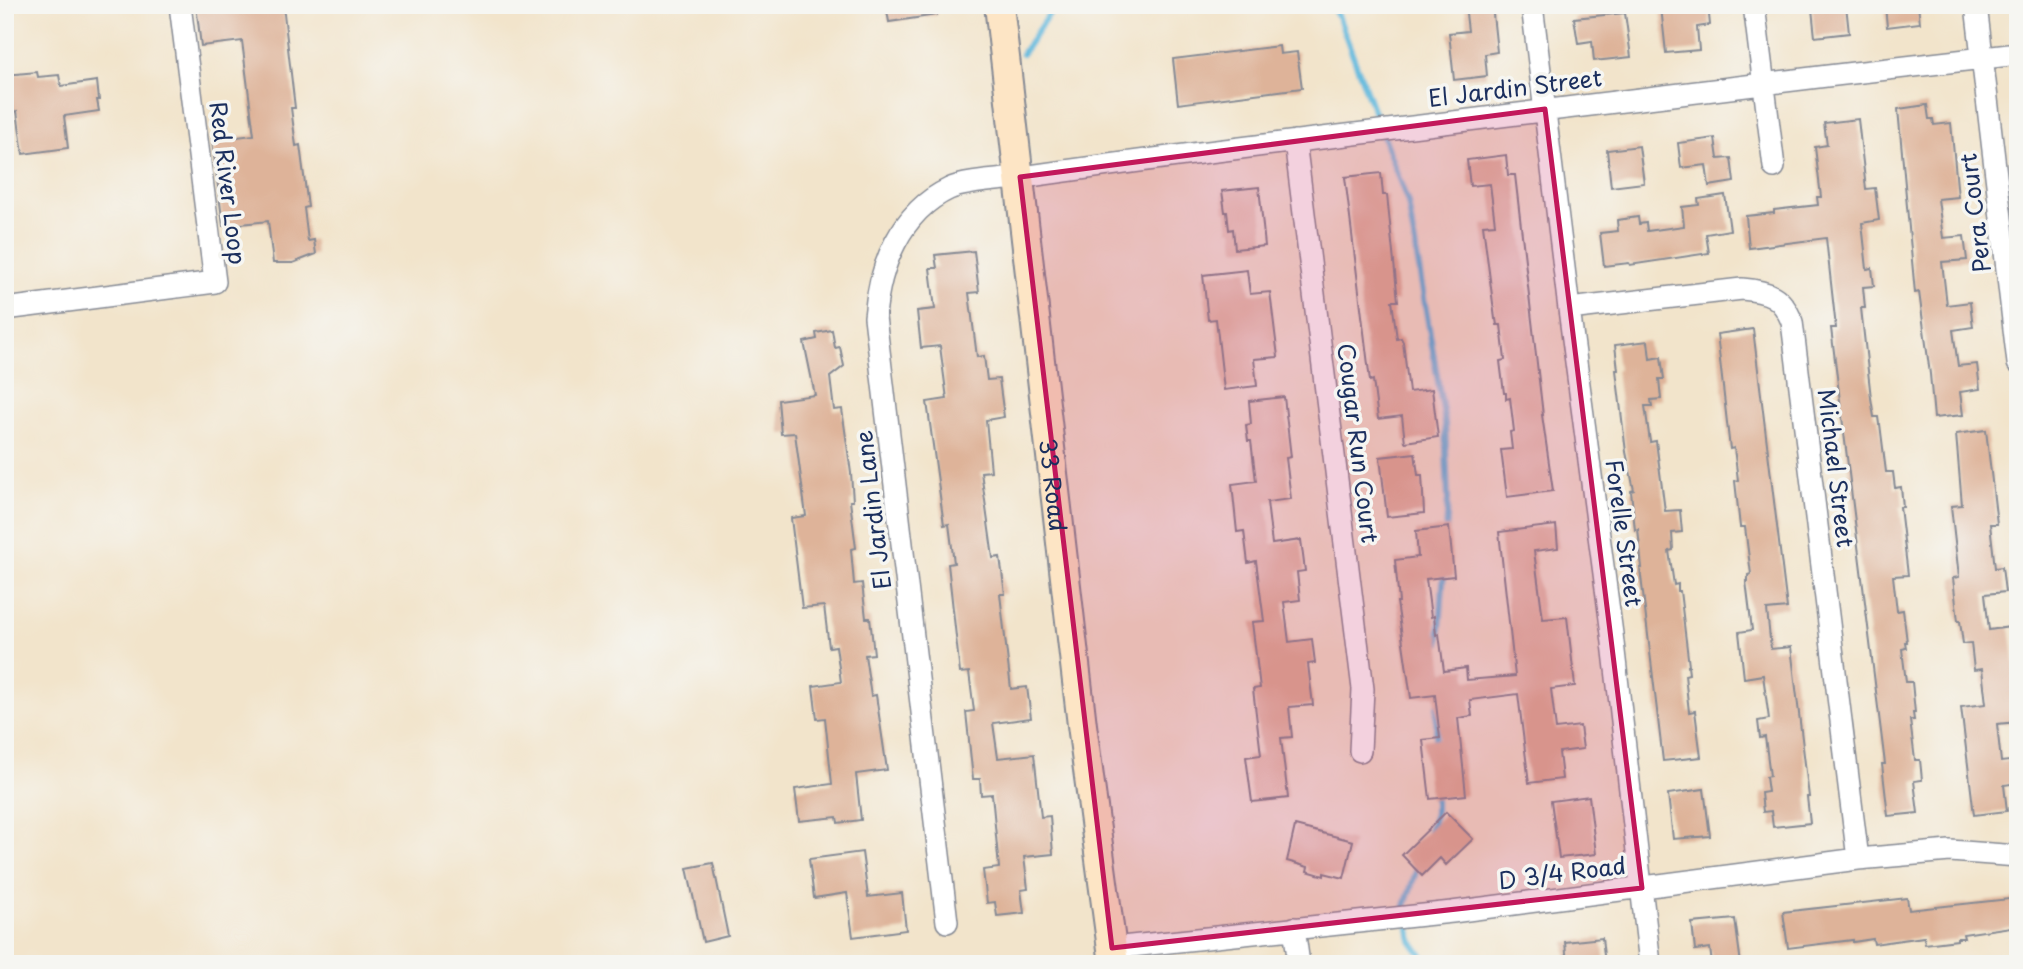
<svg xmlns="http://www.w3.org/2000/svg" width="2023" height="969" font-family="'Playpen Sans',sans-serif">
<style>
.green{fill:#b2c86d;stroke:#667c66;stroke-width:2}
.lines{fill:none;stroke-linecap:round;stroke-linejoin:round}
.stream{stroke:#5fb8dc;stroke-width:6}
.building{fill:#deb399}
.street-casing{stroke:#868a94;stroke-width:24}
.secondary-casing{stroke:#868a94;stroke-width:32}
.street{stroke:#fff;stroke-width:21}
.secondary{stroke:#fde5c5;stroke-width:28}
.marked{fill:#c2185b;fill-opacity:0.2;stroke:#c2185b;stroke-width:5;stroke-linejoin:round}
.labels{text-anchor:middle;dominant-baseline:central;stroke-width:7;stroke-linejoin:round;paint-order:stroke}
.street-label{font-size:23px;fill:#1b2f5e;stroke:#f6f6f2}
</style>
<rect width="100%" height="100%" fill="#f6f6f2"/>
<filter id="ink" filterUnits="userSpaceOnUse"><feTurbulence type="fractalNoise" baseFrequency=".0143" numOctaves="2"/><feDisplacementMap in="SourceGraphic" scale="14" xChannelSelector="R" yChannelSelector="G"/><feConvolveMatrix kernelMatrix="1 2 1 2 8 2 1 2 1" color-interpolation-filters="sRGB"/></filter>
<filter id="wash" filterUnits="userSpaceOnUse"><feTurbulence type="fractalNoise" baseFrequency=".00686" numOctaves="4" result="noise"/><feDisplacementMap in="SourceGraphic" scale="28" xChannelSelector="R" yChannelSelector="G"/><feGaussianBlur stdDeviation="1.57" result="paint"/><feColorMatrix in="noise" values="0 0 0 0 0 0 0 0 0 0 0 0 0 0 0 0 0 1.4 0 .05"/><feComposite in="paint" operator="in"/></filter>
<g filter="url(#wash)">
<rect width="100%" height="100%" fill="#f2e4cb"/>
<path class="green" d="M 5,14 L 8,16 L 13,56 L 5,57 Z"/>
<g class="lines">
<path class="stream" d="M 1331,5 L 1339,18 L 1408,203 L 1445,423 L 1448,498 L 1446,535
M 1022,54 L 1055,5
M 1439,643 L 1444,570
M 1436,744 L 1437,706
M 1428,834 L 1435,814 L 1435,790
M 1418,865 L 1405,906 L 1411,940 L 1428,964"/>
</g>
<g id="blocks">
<path class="building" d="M 196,5 L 248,5 L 249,9 L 283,5 L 295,108 L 291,108 L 296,146 L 300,145 L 308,207 L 304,208 L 308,241 L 314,240 L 316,254 L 293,263 L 273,263 L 268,221 L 223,226 L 212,140 L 254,135 L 242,41 L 201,46 Z
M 886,5 L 936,5 L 937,15 L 889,22 Z
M 1465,5 L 1492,5 L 1497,52 L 1485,54 L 1487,76 L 1454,80 L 1449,33 L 1468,31 Z
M 1679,5 L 1708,5 L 1710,25 L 1697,27 L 1699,50 L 1666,53 L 1661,7 Z
M 1846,5 L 1849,33 L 1815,37 L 1812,9 Z
M 1885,5 L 1918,5 L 1920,23 L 1887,27 Z
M 1625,13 L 1631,57 L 1594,61 L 1592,41 L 1578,43 L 1574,18 Z
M 1279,46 L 1280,54 L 1297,52 L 1302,88 L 1178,104 L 1173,59 Z
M 37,72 L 38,77 L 59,75 L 61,86 L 97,81 L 99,100 L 97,100 L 99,111 L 64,116 L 68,148 L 23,154 L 17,111 L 12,112 L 12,106 L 7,107 L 5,75 Z
M 1927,105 L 1929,119 L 1933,119 L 1934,125 L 1951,123 L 1958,197 L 1938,199 L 1943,238 L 1964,236 L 1967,260 L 1942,262 L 1947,305 L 1970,302 L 1973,327 L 1953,330 L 1958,366 L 1977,364 L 1980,389 L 1960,392 L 1963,415 L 1934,418 L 1930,374 L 1919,292 L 1915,293 L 1898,109 Z
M 1858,119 L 1866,189 L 1875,188 L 1879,220 L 1862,223 L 1867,269 L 1872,268 L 1874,286 L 1863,287 L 1865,308 L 1861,308 L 1871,398 L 1874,417 L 1878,417 L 1879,424 L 1880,424 L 1886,472 L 1893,472 L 1895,488 L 1901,487 L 1903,507 L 1900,507 L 1908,575 L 1893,576 L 1897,611 L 1903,610 L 1907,642 L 1905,642 L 1906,648 L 1902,649 L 1906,682 L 1912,682 L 1915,713 L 1913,713 L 1914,720 L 1910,720 L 1915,760 L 1920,760 L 1922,780 L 1914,781 L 1918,813 L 1888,816 L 1882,764 L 1885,764 L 1831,328 L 1836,328 L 1826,238 L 1749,248 L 1746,216 L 1774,213 L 1774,210 L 1818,205 L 1817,197 L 1821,197 L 1815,147 L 1827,145 L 1824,123 Z
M 1715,138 L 1718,159 L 1731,158 L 1734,182 L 1709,186 L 1706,165 L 1681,168 L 1678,143 Z
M 1639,146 L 1644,183 L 1611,187 L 1607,150 Z
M 1506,155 L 1508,175 L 1515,175 L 1543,415 L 1542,415 L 1553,491 L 1507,497 L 1501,450 L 1512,449 L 1510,432 L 1514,431 L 1510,398 L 1506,399 L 1506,393 L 1504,393 L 1500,361 L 1505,360 L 1501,325 L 1497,325 L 1496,319 L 1495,319 L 1483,225 L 1495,224 L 1490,184 L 1470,186 L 1467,160 Z
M 1381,173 L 1383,195 L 1387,195 L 1398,301 L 1392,301 L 1397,339 L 1401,338 L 1403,342 L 1409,392 L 1432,389 L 1438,437 L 1405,442 L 1402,416 L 1378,419 L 1373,380 L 1370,381 L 1345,177 Z
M 1259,187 L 1265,246 L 1235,249 L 1233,229 L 1229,230 L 1227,212 L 1225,212 L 1222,191 Z
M 1725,195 L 1730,230 L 1706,234 L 1709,253 L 1630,265 L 1629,263 L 1604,266 L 1600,233 L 1618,231 L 1617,220 L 1638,217 L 1639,224 L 1646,223 L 1647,231 L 1684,226 L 1682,207 L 1699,205 L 1698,199 Z
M 974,251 L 979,292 L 969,293 L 977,357 L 984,356 L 987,380 L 999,379 L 1004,417 L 986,420 L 991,471 L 981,472 L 993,558 L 1000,557 L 1005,594 L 1000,594 L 1011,689 L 1027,687 L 1031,718 L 993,723 L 998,758 L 1034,754 L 1041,817 L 1050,816 L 1053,854 L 1024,857 L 1028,889 L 1021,890 L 1024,913 L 997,916 L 995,902 L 987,903 L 983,870 L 999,868 L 992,794 L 981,795 L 980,779 L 973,779 L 966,712 L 974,711 L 969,672 L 960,673 L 948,564 L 954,563 L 949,524 L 944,525 L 927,402 L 947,399 L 940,346 L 921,348 L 917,311 L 935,309 L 930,268 L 937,268 L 935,255 Z
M 1247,270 L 1250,294 L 1270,292 L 1278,357 L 1254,359 L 1257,386 L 1224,390 L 1216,319 L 1208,320 L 1203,275 Z
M 1753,329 L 1787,608 L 1767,610 L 1771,649 L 1791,647 L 1809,797 L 1807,797 L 1810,823 L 1773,827 L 1771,811 L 1763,812 L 1761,793 L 1768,792 L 1766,777 L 1770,776 L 1765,737 L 1760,738 L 1758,721 L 1769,719 L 1763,675 L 1744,678 L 1739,632 L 1752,630 L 1746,581 L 1748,581 L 1748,575 L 1751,574 L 1745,527 L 1740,527 L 1735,481 L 1738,480 L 1734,448 L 1730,449 L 1717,334 Z
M 832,330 L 835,348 L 840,347 L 844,366 L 830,377 L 834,410 L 842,409 L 851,473 L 853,501 L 850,501 L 856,548 L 851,549 L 854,584 L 862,583 L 866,618 L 870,618 L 874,654 L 865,655 L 871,696 L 876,695 L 887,770 L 856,774 L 861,820 L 838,823 L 837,817 L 799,821 L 795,789 L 832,784 L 825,718 L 817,719 L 813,686 L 841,682 L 836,646 L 829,647 L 824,606 L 802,608 L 791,518 L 806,516 L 795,433 L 781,434 L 778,400 L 815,395 L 804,342 L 817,339 L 816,333 Z
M 1648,341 L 1650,359 L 1661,357 L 1664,379 L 1659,379 L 1661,399 L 1651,400 L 1652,406 L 1645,406 L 1650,442 L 1656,441 L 1665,511 L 1680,510 L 1682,532 L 1672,533 L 1673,550 L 1669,551 L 1674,585 L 1678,584 L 1678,591 L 1680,591 L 1689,666 L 1688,666 L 1689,674 L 1685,675 L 1689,712 L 1695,711 L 1701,757 L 1663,761 L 1640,568 L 1642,568 L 1638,529 L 1635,530 L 1631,491 L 1634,490 L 1626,452 L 1616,370 L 1618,370 L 1615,345 Z
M 1284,397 L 1291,457 L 1286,458 L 1291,499 L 1267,502 L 1272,544 L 1301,540 L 1305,571 L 1297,572 L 1300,600 L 1284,602 L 1289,642 L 1312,639 L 1315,663 L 1308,664 L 1313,705 L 1289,707 L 1292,737 L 1281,738 L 1288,798 L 1252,802 L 1246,757 L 1261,755 L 1253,689 L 1260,688 L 1252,622 L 1264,621 L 1256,561 L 1248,563 L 1244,531 L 1237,532 L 1232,484 L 1256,481 L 1251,441 L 1248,441 L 1246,425 L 1251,424 L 1249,401 Z
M 1986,430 L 1997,524 L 1990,524 L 1995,568 L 2002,567 L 2005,592 L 1985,594 L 1989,630 L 2010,627 L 2018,689 L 2018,722 L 1997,724 L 2001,762 L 2018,760 L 2018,783 L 2004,785 L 2007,811 L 1974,815 L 1961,707 L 1986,704 L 1982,669 L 1974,670 L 1971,643 L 1963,644 L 1960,621 L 1958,621 L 1953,578 L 1959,577 L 1951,506 L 1962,505 L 1956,434 Z
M 1415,453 L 1418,475 L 1422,475 L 1424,513 L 1387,517 L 1380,457 Z
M 1556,525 L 1558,548 L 1534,551 L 1543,619 L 1567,617 L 1575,686 L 1551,689 L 1556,729 L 1580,726 L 1583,749 L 1559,752 L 1562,779 L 1529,783 L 1518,694 L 1470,700 L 1472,716 L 1458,718 L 1466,795 L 1430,799 L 1423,740 L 1440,738 L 1435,695 L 1411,698 L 1397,602 L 1399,602 L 1395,560 L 1418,557 L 1416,531 L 1449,527 L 1454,576 L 1426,579 L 1431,617 L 1434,616 L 1436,635 L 1439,634 L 1444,671 L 1466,668 L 1467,680 L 1515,676 L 1499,532 Z
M 1704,789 L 1710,836 L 1673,839 L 1668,794 Z
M 1589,796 L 1596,854 L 1559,858 L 1551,801 Z
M 1446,812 L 1473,839 L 1446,865 L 1440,858 L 1422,876 L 1402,855 Z
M 1295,826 L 1353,841 L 1344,878 L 1324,873 L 1324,876 L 1307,871 L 1308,867 L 1287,861 Z
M 862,852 L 868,897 L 902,893 L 906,930 L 853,937 L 847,893 L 814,898 L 809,859 Z
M 713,863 L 728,936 L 703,942 L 687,868 Z
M 1907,898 L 1909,910 L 2018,898 L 2018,926 L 1963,934 L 1964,938 L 1957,938 L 1957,940 L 1925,944 L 1924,937 L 1874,944 L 1873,939 L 1853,942 L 1853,940 L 1788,948 L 1783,912 Z
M 1735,919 L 1741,964 L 1712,964 L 1710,948 L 1695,950 L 1692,923 Z
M 1602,938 L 1605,964 L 1567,964 L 1565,942 Z"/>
</g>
</g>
<g filter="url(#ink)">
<use href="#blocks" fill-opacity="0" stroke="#868a94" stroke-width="2"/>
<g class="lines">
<g class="street-casing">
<path id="street" d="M 1532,5 L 1569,309 L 1612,634 L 1650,964
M 1754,5 L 1774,167
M 1976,5 L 2018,363
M 1295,141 L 1363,689 L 1360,751
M 5,309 L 215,282 L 180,5
M 1569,309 L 1742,289 C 1769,291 1782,296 1792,322 L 1858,859
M 947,922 L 875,317 C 879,267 900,212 949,189 C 963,182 999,180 1016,178 C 1077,169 1139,161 1200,153 C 1472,118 1745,85 2018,54
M 1294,928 L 1299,964
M 1112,948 L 1452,912 L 1858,859 L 1950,851 L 2018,856"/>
</g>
<g class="secondary-casing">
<g id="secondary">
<path id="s1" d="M 999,5 L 1082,725 L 1114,964"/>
</g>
</g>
<use href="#street" class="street"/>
<use href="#secondary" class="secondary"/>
</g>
</g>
<path class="marked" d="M 1545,109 L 1642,888 L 1112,948 L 1020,177 Z"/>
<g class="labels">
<g class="street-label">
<text transform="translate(1515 87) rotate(-7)">El Jardin Street</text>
<text transform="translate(229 183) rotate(83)">Red River Loop</text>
<text transform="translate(1974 213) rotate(-97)">Pera Court</text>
<text transform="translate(1359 443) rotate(83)">Cougar Run Court</text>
<text transform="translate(1837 468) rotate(83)">Michael Street</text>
<text stroke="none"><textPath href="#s1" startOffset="483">33 Road</textPath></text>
<text transform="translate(872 510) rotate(-97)">El Jardin Lane</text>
<text transform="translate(1625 533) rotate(82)">Forelle Street</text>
<text transform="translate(1562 872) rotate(-7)">D 3/4 Road</text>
</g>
</g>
<rect width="2023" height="969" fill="none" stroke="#f6f6f2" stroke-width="28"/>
</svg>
